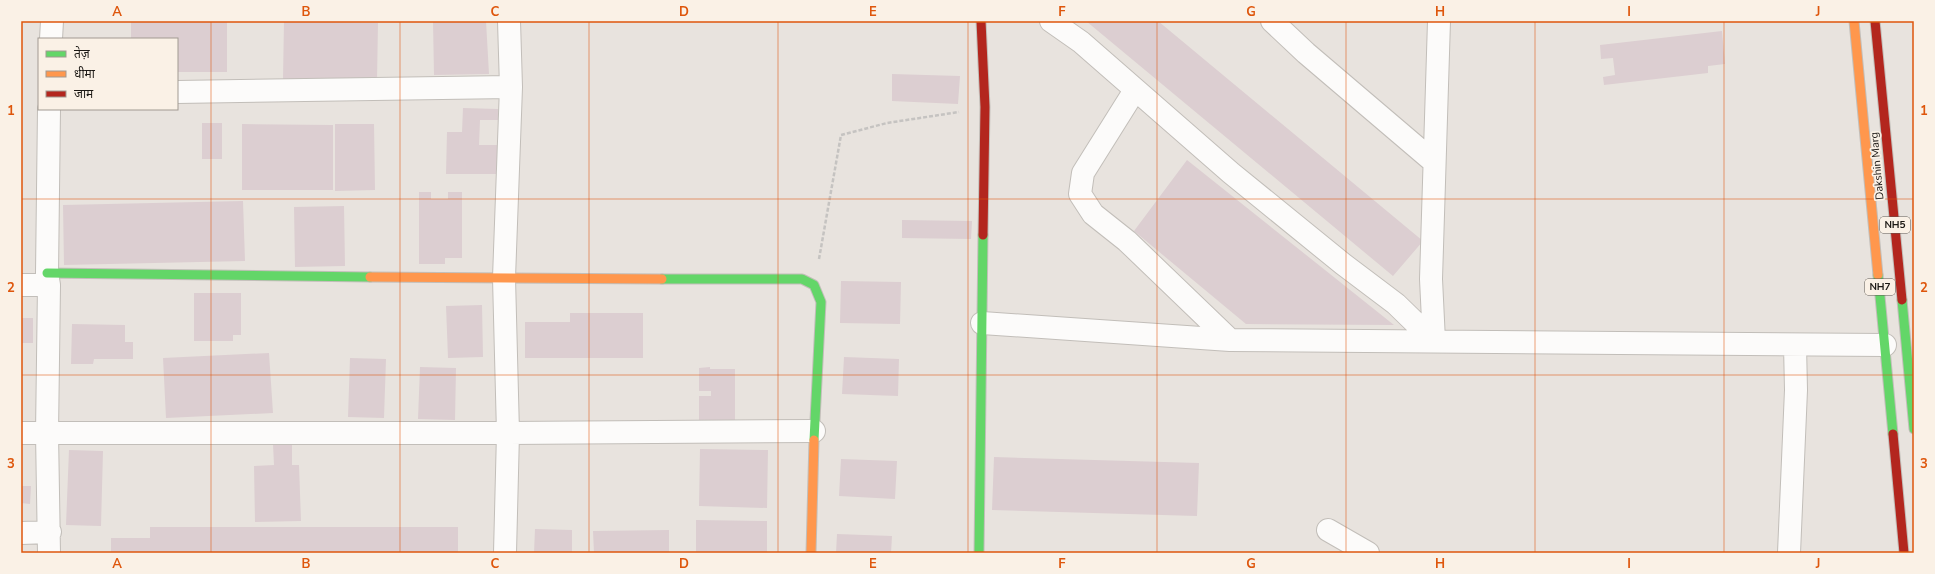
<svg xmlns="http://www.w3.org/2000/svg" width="1935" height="574" font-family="'Nunito Sans','Noto Sans Devanagari',sans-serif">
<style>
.building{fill:#dcced1}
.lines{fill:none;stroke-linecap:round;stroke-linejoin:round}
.street-casing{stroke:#c2beb9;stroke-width:24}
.fast-casing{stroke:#c2beb9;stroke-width:11}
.slow-casing{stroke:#c2beb9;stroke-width:11}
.jam-casing{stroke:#c2beb9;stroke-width:11}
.path{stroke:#c5c3c1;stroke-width:2.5;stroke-dasharray:4 2;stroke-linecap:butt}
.street{stroke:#fcfbfa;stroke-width:22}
.fast{stroke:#63d668;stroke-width:9}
.slow{stroke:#ff974d;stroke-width:9}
.jam{stroke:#b3261e;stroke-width:9}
.grid{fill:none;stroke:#de560c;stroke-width:1;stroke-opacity:0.55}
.labels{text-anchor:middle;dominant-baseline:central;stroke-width:3.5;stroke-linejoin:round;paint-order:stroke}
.shield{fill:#faf1e6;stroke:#5e5953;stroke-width:1}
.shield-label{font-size:10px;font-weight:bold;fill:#1b1814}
.street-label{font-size:11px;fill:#1b1814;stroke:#faf1e6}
.neatline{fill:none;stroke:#de560c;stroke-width:1.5}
.grid-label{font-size:13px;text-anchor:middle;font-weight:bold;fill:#de560c}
</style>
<rect width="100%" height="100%" fill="#e8e3de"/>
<path class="building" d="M 131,21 L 227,21 L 227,72 L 177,72 L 177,39 L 131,39 Z
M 284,21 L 378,23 L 377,80 L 283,79 Z
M 433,21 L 486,21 L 489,74 L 434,75 Z
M 1086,21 L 1158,21 L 1423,241 L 1393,276 Z
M 1722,31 L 1725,64 L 1708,66 L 1708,73 L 1604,85 L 1603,77 L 1615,75 L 1613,58 L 1601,59 L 1600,45 Z
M 892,74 L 960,76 L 958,104 L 892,101 Z
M 463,108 L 498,109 L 498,120 L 480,120 L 479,145 L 498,145 L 498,174 L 446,174 L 447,132 L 462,132 Z
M 202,123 L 222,123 L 222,159 L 202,159 Z
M 242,124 L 333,125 L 333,190 L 242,190 Z
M 335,124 L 374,124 L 375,190 L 335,191 Z
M 1187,160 L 1394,325 L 1246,324 L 1134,231 Z
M 419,192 L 431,192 L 431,199 L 448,199 L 448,192 L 462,192 L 462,258 L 445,258 L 445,264 L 419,264 Z
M 243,201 L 245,261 L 64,265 L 63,205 Z
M 344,206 L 345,266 L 295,267 L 294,207 Z
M 902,220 L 972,221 L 971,239 L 902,238 Z
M 841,281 L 901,282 L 900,324 L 840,323 Z
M 194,293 L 241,293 L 241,335 L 233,335 L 233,341 L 194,341 Z
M 482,305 L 483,357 L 448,358 L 446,306 Z
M 570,313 L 643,313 L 643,358 L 525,358 L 525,322 L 570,322 Z
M 21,318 L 33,318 L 33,343 L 21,343 Z
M 72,324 L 125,325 L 125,342 L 133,342 L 133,359 L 94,359 L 93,364 L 71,364 Z
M 269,353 L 273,413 L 166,418 L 163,358 Z
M 844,357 L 899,359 L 898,396 L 842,394 Z
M 350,358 L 386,359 L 384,418 L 348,417 Z
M 420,367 L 456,368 L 455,420 L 418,419 Z
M 710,367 L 710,369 L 735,369 L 735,423 L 699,423 L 699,396 L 711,396 L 711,391 L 699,391 L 699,368 Z
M 292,443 L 292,465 L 299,465 L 301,521 L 255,522 L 254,466 L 274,465 L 273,444 Z
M 700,449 L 768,450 L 767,508 L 699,506 Z
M 69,450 L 103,451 L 101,526 L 66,525 Z
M 994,457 L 1199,463 L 1197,516 L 992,510 Z
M 841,459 L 897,461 L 895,499 L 839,496 Z
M 21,486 L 31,486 L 30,504 L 21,503 Z
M 696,520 L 767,521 L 767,553 L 696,553 Z
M 150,527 L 458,527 L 458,553 L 111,553 L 111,538 L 150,538 Z
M 535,529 L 572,530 L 572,553 L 534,553 Z
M 669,530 L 669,553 L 594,553 L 593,531 Z
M 837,534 L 892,536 L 891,553 L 836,553 Z"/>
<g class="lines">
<g class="street-casing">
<path id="street" d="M 1051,21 L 1081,42 L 1231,173 L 1343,264 L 1396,304 L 1434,341
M 1272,21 L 1306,53 L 1434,162
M 51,39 L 52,21
M 1135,90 L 1083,173 L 1080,194 L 1093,214 L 1127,241 L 1230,340
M 177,92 L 511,87
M 49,109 L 47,273 L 49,285 L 47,433 L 49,553
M 21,285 L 49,285
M 982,323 L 1230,340 L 1885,345
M 1434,341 L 1431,279 L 1439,21
M 21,433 L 508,433 L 814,431
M 1328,530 L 1368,553
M 21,533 L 50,532
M 505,553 L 508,433 L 504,278 L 511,87 L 509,21
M 1789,553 L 1796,390 L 1795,345"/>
</g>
<g class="fast-casing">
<path id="fast" d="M 47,273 L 370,277
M 1878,275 L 1893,434
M 662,279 L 802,279 L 814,285 L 821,302 L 814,440
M 1902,300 L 1914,429
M 979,553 L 983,235"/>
</g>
<g class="slow-casing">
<path id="slow" d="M 1854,21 L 1878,275
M 370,277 L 662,279
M 811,553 L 814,440"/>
</g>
<g class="jam-casing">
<path id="jam" d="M 981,21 L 985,107 L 983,235
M 1875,21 L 1902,300
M 1893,434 L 1904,553"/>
</g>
<path class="path" d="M 819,259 L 841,135 L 887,123 L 959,112"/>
<use href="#street" class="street"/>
<use href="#fast" class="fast"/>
<use href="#slow" class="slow"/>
<use href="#jam" class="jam"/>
</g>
<path class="grid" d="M 211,21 L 211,553M 400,21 L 400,553M 589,21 L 589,553M 778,21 L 778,553M 968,21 L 968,553M 1157,21 L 1157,553M 1346,21 L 1346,553M 1535,21 L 1535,553M 1724,21 L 1724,553M 21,199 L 1914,199M 21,375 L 1914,375"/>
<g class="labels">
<g class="shield">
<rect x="1880" y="217" width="30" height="16" rx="3"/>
<rect x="1865" y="279" width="30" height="16" rx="3"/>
</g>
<g class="shield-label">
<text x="1895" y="225">NH5</text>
<text x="1880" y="287">NH7</text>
</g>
<g class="street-label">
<text transform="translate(1877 166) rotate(-95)">Dakshin Marg</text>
</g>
</g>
<rect width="1935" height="574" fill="none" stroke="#faf1e6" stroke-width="44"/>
<rect x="38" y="38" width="140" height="72" fill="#faf1e6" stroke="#a19a92"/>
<rect x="46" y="51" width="20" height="6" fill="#63d668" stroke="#a19a92"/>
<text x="74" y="58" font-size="12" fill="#1b1814">तेज़</text>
<rect x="46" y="71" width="20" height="6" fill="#ff974d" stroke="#a19a92"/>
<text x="74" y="78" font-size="12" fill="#1b1814">धीमा</text>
<rect x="46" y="91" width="20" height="6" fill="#b3261e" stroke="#a19a92"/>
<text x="74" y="98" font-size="12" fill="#1b1814">जाम</text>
<rect x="22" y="22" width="1891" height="530" class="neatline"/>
<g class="grid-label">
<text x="117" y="16">A</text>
<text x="306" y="16">B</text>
<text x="495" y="16">C</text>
<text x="684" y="16">D</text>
<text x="873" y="16">E</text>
<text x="1062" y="16">F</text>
<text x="1251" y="16">G</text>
<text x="1440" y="16">H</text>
<text x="1629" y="16">I</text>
<text x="1818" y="16">J</text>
<text x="11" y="115">1</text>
<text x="1924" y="115">1</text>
<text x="11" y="292">2</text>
<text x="1924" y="292">2</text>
<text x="11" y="468">3</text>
<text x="1924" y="468">3</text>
<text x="117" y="568">A</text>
<text x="306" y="568">B</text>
<text x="495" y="568">C</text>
<text x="684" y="568">D</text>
<text x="873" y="568">E</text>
<text x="1062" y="568">F</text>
<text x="1251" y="568">G</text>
<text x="1440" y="568">H</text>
<text x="1629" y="568">I</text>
<text x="1818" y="568">J</text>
</g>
</svg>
